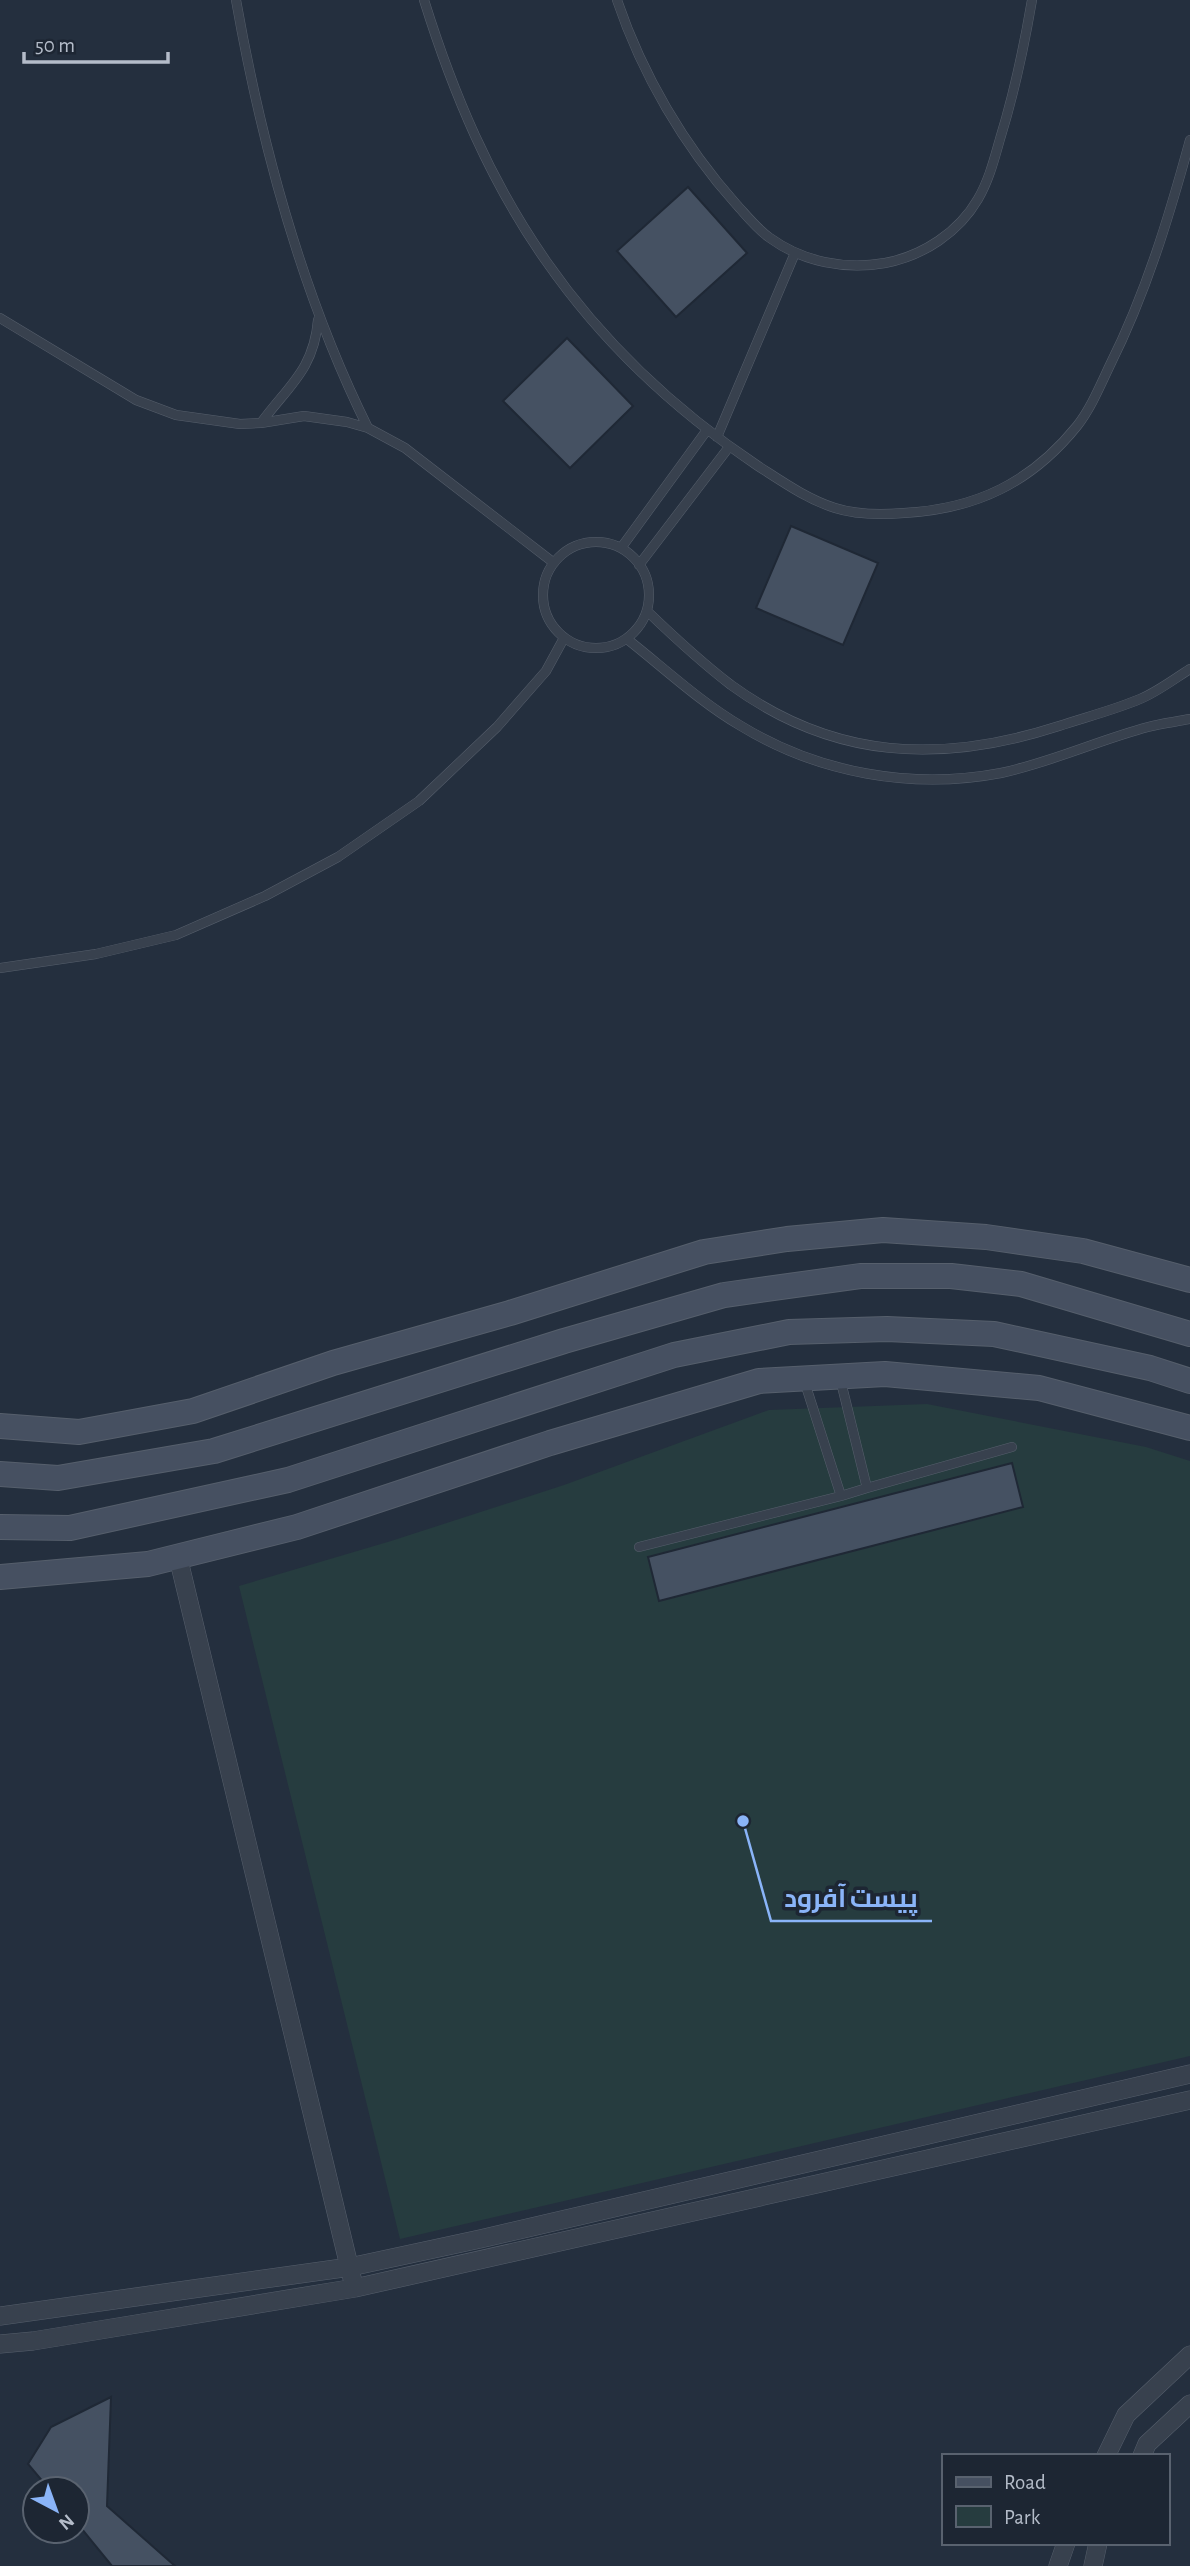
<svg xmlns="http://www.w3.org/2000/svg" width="1190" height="2566" font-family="'Alegreya Sans',Cairo,sans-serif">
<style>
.green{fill:#263c3f}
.building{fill:#455162;stroke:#1f2835;stroke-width:2}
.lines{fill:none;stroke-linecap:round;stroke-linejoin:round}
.lane-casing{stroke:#565f6c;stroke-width:10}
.street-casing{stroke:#565f6c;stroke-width:19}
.secondary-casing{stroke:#565f6c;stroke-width:26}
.lane{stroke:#38414e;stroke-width:9}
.street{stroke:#38414e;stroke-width:18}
.secondary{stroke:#465061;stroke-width:24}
.leader{fill:none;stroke:#8ab4f8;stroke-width:2.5}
.callout-dot{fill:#8ab4f8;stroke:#1d2633;stroke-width:2.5}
.callout-label{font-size:26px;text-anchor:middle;font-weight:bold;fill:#8ab4f8;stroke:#1d2633;stroke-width:7;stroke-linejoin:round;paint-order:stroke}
</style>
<rect width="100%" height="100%" fill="#242f3e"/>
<path class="green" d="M 927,1404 L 1146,1447 L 1190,1461 L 1190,2056 L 400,2239 L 239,1586 L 391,1541 L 564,1485 L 769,1410 Z"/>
<path class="building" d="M 688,187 L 747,253 L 676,317 L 617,251 Z
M 567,338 L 633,406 L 570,468 L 503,401 Z
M 791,526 L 878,563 L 843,645 L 756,608 Z
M 1012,1463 L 1023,1507 L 659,1601 L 648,1557 Z
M 111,2397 L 107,2506 L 175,2566 L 112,2566 L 77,2523 L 77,2489 L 49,2489 L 28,2464 L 51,2427 Z"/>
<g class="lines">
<g class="lane-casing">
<path id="lane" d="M 236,0 C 262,147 302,295 368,428
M 424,0 C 453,93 490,181 546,261 C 603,343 676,411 758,466 C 783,482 807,499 835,508 C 857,515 880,515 904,513 C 976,509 1031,483 1077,426 C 1091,408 1100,386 1110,365 C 1146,293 1169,217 1190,140
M 617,0 C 642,74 684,146 736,204 C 747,216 757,229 770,238 C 803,262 845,270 885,263 C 923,256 959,232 978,199 C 989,180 994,160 1000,139 C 1014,94 1024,47 1032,0
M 0,318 L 136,400 L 176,415 L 240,424 L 261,423 L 304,416 L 347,422 L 368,428 L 405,448 L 554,563
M 261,423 C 287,387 314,370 318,320
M 717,437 L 795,253
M543 595a53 53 0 1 1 106 0a53 53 0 1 1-106 0Z
M 621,548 L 707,430
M 639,565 L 729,447
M 647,611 C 674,637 701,662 731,685 C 834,760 941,764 1059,726 C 1086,717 1114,710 1140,699 C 1157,692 1174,679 1190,669
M 627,639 C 664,668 700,702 741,726 C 818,773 912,790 1001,773 C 1052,762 1099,740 1148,727 C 1162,723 1176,722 1190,719
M 0,968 L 96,954 L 176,935 L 265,896 L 338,857 L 419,801 L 497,727 L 546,671 L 564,638
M 840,1378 L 867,1488 L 841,1496
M 867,1488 L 1012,1447
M 639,1547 L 841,1496 L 804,1380"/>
</g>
<g class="street-casing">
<path id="street" d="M 178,1557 L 352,2278
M 0,2316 L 350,2267 L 480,2239 L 1190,2074
M 0,2344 L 33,2341 L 355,2288 L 1190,2100
M 1106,2456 L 1126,2415 L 1190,2355
M 1142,2456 L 1147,2444 L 1190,2404
M 1058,2566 L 1066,2543
M 1093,2566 L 1098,2543"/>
</g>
<g class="secondary-casing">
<path id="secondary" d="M 0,1426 L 79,1432 L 193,1411 L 333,1363 L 510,1313 L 704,1252 L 787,1239 L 883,1230 L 986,1237 L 1083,1251 L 1190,1280
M 0,1474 L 58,1478 L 214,1451 L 564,1341 L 724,1295 L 860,1276 L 951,1276 L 1021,1284 L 1190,1334
M 0,1527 L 70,1528 L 288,1480 L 674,1355 L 789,1332 L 887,1329 L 994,1334 L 1150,1368 L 1190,1381
M 0,1577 L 148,1564 L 297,1527 L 550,1443 L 759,1381 L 885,1374 L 1039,1388 L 1190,1428"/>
</g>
<use href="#lane" class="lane"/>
<use href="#street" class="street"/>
<use href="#secondary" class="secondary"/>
</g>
<path class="leader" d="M743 1821L771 1921H932"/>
<circle class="callout-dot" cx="743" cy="1821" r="7"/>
<g class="callout-label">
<text x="851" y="1907">پیست آفرود</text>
</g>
<rect x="942" y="2454" width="228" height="91" fill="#1d2633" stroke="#59626f" stroke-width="2"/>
<rect x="956" y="2477" width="35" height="10" fill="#465061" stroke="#59626f" stroke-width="2"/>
<text x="1004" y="2489" font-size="21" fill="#b4bcc9">Road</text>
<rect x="956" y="2506" width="35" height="21" fill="#263c3f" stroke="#59626f" stroke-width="2"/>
<text x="1004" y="2524" font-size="21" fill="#b4bcc9">Park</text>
<g transform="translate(56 2510) rotate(139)"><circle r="33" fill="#1d2633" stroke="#59626f" stroke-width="2"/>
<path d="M0-5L12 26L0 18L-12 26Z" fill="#8ab4f8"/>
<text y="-10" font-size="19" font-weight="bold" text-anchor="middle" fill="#b4bcc9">N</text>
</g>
<path d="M24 52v10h144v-10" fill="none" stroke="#b4bcc9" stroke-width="3.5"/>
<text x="35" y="52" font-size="21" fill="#b4bcc9" stroke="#1d2633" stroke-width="5" paint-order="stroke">50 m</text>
</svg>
